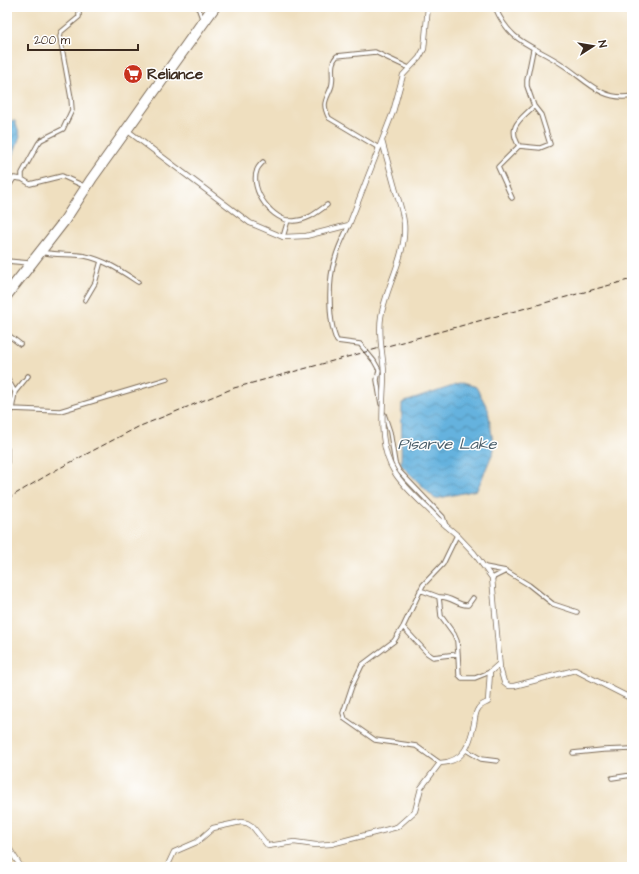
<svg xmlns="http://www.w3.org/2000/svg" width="639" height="874" font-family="'Architects Daughter',sans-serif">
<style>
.water{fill:url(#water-waves);stroke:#506e7e}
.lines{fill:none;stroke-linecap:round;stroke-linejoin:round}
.minor-casing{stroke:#7a6956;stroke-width:5.5}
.tertiary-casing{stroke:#7a6956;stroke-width:6}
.trunk-casing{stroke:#7a6956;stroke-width:8}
.minor{stroke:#fff;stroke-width:3.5}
.tertiary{stroke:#fff;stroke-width:4.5}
.trunk{stroke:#fff;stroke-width:6}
.rail{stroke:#3b2a1e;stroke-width:1;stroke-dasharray:6 3;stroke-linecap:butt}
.tertiary-bridge-casing{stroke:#7a6956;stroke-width:6;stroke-linecap:butt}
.tertiary-bridge{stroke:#fff;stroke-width:4.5}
.labels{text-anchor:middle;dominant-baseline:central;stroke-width:3;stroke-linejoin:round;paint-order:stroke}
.poi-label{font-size:15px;font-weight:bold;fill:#3b2a1e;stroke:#fff;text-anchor:start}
.water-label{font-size:16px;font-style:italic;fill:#4c606b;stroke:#fff}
</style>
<defs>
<pattern id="water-waves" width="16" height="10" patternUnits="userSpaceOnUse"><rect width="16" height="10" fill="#65b2de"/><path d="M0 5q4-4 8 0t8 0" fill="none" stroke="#5491b3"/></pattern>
</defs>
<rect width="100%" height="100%" fill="#fff"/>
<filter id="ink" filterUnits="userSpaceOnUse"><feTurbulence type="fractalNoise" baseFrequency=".025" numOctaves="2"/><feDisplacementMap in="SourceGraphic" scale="8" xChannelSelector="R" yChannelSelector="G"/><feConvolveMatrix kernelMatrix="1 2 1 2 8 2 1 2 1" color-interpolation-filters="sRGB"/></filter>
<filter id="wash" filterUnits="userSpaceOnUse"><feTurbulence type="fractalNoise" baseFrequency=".012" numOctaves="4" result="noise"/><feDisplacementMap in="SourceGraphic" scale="16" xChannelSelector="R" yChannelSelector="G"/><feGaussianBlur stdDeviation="0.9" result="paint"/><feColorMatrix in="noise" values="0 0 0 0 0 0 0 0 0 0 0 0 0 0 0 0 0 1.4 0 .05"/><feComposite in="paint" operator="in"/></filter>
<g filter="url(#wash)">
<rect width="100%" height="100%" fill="#efdfbf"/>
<path class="water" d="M 7,121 L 15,121 L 20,136 L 7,172 Z
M 462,383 L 476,387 L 488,409 L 494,450 L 477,490 L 435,499 L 401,465 L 402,403 Z"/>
</g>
<g filter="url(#ink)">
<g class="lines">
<g class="minor-casing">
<path id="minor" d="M 79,7 L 79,17 L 61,32 L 60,37 L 71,98 L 72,110 L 63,129 L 41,140 L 38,144 L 22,173 L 22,179 L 30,184 L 62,176 L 84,186
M 198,7 L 202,18
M 495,7 C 511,45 532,44 563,65 C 585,79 602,102 632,96
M 533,50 L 527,80 L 527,86 L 534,106 L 541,115 L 550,144 L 540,148 L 519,146 C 507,126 520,120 534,106
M 379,148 L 329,118 C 327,114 325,110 325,105 C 325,98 331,91 332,84 C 334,74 329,64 337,56 L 375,52 L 409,68
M 263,162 C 261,164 258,167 257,170 C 249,190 273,222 294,221 C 308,220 316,213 327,205
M 7,189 L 14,178 L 22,179
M 512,198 L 498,167 L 519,146
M 349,225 C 344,236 338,247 335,259 C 328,279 328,322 337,341 L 360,344 L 374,361 L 379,370 L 377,380 L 381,404
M 283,237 L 288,220
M 42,252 C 55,256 71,253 85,256 C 105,260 121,271 138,282
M 7,261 L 29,263
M 85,300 L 95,283 L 101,261
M 7,334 L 20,344
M 7,378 L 15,392 L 12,409 L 60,411 L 167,379
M 15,392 L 28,376
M 384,414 L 390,432 L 395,463 L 399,471 L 443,517 L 446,526
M 7,425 L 12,409
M 7,449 L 7,462
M 485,567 L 506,571
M 492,578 L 506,571 L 529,585 L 553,604 L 577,612
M 439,597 C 451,596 458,606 468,605 L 473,598
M 403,627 L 427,653 L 433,657 L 458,654 L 457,641 L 454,634 L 441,616 L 439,597 L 420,590
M 458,654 L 459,675 L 462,678 L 475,678 L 490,672
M 466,750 L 481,759 L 497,761
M 573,753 L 603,750 L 632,749
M 440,763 L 416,746 L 375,740 L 345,719 L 343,713 L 352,686 L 362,665 L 394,641 L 403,627 L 423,585 L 443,564 L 457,535
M 612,778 L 632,775"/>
</g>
<g class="tertiary-casing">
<path id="tertiary" d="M 128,131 L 250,223 L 283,237 L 306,236 L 349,225 L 393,112 L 403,75 L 419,58 L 424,49 L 428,7
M 382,141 L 395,188
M 438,519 L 457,535 L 474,553 L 492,578 L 500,668 L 504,682 L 509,686 L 514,686 L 575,670 L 632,699
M 7,845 L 21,867
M 167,867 L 174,852 L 197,842 L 213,828 L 241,822 L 247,823 L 252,826 L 268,846 L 294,842 L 316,845 L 331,844 L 397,827 L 415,811 L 421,788 L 440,763 C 464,762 470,744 474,724 C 475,719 475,713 478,709 C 480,705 484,704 488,702 L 490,672 L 499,664"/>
</g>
<g class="trunk-casing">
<path id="trunk" d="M 7,291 L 62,221 L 90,178 L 211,7
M 7,298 L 65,223 L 93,180 L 217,7"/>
</g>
<use href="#minor" class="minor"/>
<use href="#tertiary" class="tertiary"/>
<use href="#trunk" class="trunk"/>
<path class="rail" d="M 7,499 L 56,470 L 138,427 L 234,388 L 632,279"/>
<g class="tertiary-bridge-casing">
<path id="tertiary-bridge" d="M 395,188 C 398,199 403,212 404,223 C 407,255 386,286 381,317 C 378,336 383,354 384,372 C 384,404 376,444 395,473 C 405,489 425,505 438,519"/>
</g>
<use href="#tertiary-bridge" class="tertiary-bridge"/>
</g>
</g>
<defs>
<g id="supermarket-disc" transform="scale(1)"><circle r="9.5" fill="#c8321e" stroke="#fff"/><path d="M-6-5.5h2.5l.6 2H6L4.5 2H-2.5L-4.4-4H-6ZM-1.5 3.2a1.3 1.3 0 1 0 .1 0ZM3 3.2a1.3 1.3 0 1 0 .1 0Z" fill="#fff"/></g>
</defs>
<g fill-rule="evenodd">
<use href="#supermarket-disc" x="133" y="74"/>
</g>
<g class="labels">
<g class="poi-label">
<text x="147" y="74">Reliance</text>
</g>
<g class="water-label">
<text x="447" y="444">Pisarve Lake</text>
</g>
</g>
<rect width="639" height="874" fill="none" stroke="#fff" stroke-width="24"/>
<g transform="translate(593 46) rotate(78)" stroke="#ffffff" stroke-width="3" paint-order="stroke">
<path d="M0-3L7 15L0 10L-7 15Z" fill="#3b2a1e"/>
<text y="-6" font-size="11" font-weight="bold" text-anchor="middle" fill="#3b2a1e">N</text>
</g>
<path d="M28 44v6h110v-6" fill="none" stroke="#3b2a1e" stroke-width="2"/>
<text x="34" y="44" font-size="12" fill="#3b2a1e" stroke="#ffffff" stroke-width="3" paint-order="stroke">200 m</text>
</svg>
